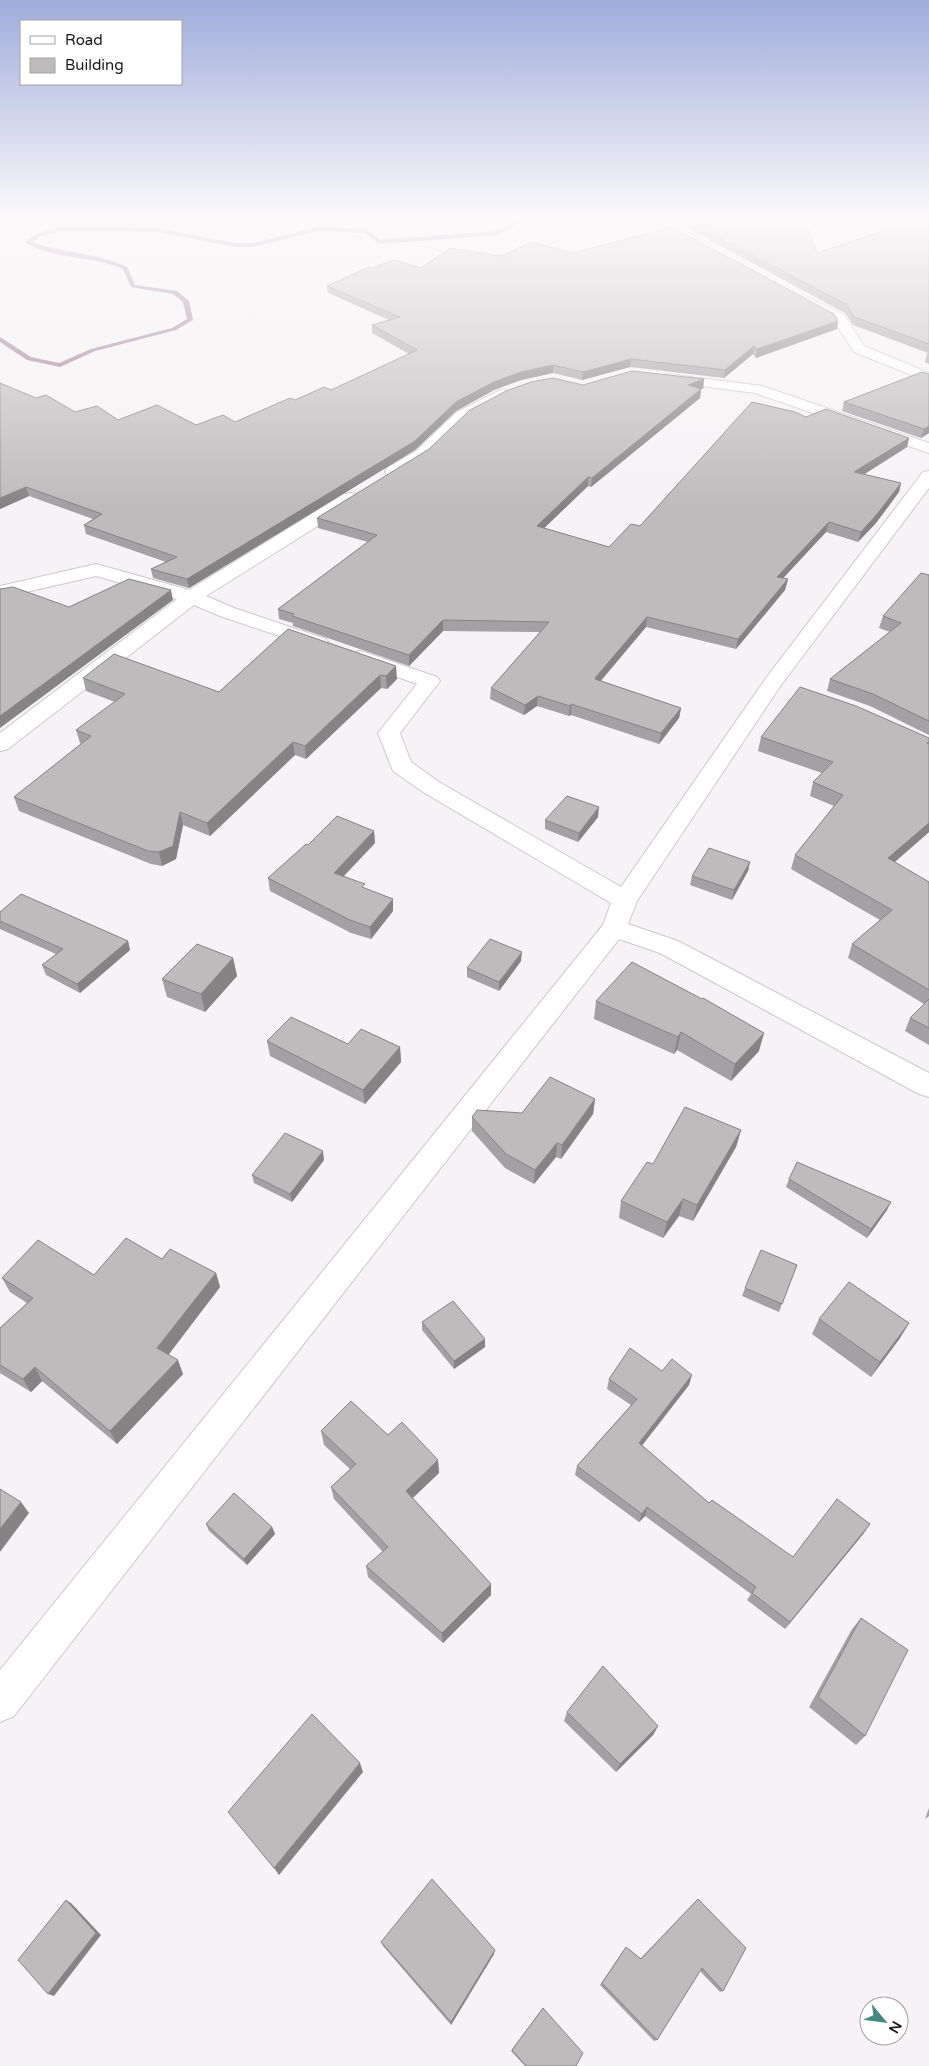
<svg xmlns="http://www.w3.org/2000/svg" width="929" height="2066" font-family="'Varela Round',sans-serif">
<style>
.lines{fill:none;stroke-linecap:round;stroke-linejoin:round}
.stream{fill:#9d7795;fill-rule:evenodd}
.minor-casing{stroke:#ccc9cb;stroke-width:2}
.minor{fill:#fff;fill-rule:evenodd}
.wall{fill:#a3a1a3}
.shaded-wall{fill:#858384}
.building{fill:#bebbbd;stroke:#858384}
</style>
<rect width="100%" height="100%" fill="#f6f2f5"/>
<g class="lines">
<path class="stream" d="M 522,217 L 529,217 L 497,235 L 379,244 L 365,233 L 318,231 L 253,247 L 235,247 L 157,232 L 59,231 L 41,236 L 32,242 C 63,253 97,253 127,267 L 135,285 L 177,291 L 189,301 L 193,320 L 176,330 L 95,351 L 60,367 L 27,360 L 0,342 L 0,337 L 31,357 L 59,363 L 91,349 L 172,328 L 187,319 L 183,302 L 173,294 L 131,287 L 123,269 C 92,255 53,260 24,242 L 37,234 L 59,227 L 157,228 L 235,243 L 253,243 L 318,227 L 366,229 L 380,240 L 496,231 Z"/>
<g class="minor-casing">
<path id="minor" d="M 644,217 L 659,217 L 710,245 L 708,248 L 700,248 Z
M 803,295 L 844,315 L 864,346 L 929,373 L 929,382 L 854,352 L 834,321 L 798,302 L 796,299 L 798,296 Z
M 667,374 L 762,386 L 929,443 L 929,453 L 755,393 L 662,381 L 660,378 L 662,375 Z
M 502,389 L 507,391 L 510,394 L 507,397 C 495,404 482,410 470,418 C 450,431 413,482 387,476 L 385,472 L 387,468 L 416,451 L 457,412 Z
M 929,471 L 929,488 L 781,685 L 637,901 L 628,924 L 678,941 L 929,1073 L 929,1097 L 919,1094 L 660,953 L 619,939 L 14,1716 L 0,1722 L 0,1670 L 603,925 L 611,903 L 423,792 L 393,771 L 378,733 L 417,684 L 353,661 L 350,657 L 353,653 L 360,651 L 367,653 L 437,677 L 440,681 L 400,733 L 411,762 L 439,782 L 621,887 L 766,678 L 923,472 Z
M 350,493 L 356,494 L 359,498 L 356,502 L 206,596 L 234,608 L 326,639 L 329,643 L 326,647 L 319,649 L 312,647 L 220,616 L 194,605 L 8,749 L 0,751 L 0,733 L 177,599 L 96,576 L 0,598 L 0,586 L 96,564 L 189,590 L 344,494 Z"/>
</g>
<use href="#minor" class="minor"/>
</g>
<path class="wall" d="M 699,217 L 811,217 L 804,220 L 817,253 L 929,217 L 929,364 L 925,362 L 927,354 L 928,353 L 853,325 L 845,313 L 689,229 L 690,222 L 704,218 Z
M 372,268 L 421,268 L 838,321 L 837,329 L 756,358 L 753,354 L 724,378 L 630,367 L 582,380 L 553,373 L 521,380 L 494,390 L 456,411 L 415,450 L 189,588 L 153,578 L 151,569 L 166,562 L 86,534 L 84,525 L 93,519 L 29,496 L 0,509 L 0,383 L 36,398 L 75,412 L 118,420 L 196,425 L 235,422 L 295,400 L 331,390 L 409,354 L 372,333 L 372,325 L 389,320 L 328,293 L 327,286 Z
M 929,374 L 929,433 L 921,438 L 842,411 L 844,402 Z
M 704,379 L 703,389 L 701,389 L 700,398 L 591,487 L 588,486 L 544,528 L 609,547 L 806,417 L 909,438 L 907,447 L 864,474 L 901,483 L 899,492 L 876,523 L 858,542 L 826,532 L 783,578 L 788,579 L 785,590 L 736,649 L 646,627 L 601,681 L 681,708 L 679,718 L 659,744 L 571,715 L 569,716 L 537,706 L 524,715 L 490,699 L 491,688 L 540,632 L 443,631 L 409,666 L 293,626 L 293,623 L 279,619 L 278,609 L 368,542 L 318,528 L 317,518 L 583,385 Z
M 929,575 L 929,735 L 870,706 L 827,691 L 830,679 L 890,632 L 879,628 L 883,616 Z
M 288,629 L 397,679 L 387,689 L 381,688 L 306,759 L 295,755 L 210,836 L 183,825 L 176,859 L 162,866 L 151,864 L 19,811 L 14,797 L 81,744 L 80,743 L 76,730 L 115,702 L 86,691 L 83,678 L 219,692 Z
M 761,737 L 929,738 L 929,832 L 895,862 L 929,882 L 929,1045 L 905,1031 L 910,1018 L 924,1004 L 848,958 L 852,944 L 880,920 L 791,869 L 795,855 L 834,806 L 810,796 L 813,782 L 822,773 L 758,751 Z
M 598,817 L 578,842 L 545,829 L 545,820 Z
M 374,831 L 375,843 L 344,876 L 366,889 L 393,899 L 393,911 L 371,939 L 351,933 L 270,891 L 268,878 L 308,845 Z
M 750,862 L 748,871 L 732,900 L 690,885 L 692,876 Z
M 0,912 L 128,941 L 130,950 L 80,993 L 46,975 L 42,965 L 56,954 L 0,929 Z
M 233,958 L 237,976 L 205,1012 L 167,997 L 162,979 Z
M 521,961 L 499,991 L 467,977 L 467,968 Z
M 596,1001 L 759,1051 L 731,1081 L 677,1050 L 674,1054 L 594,1019 Z
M 267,1041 L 400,1047 L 401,1062 L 365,1104 L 270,1056 Z
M 595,1099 L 593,1114 L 561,1159 L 556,1157 L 534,1184 L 505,1168 L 472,1131 L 472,1117 L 522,1113 Z
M 741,1130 L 736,1147 L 693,1221 L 679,1216 L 663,1238 L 619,1218 L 621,1201 L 653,1164 Z
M 324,1160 L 292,1202 L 254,1183 L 252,1175 Z
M 789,1179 L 887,1210 L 867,1238 L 786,1187 Z
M 162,1259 L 216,1273 L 220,1287 L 168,1355 L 183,1374 L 117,1444 L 42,1381 L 31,1392 L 0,1373 L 0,1328 L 27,1303 L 10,1292 L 2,1278 L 94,1275 Z
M 797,1265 L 779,1312 L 742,1296 L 745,1288 Z
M 819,1319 L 909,1323 L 900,1338 L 871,1377 L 812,1334 Z
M 422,1322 L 485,1347 L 454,1369 L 422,1330 Z
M 662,1371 L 689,1385 L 642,1445 L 709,1503 L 793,1557 L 864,1533 L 785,1629 L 747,1600 L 751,1594 L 645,1516 L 639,1522 L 575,1475 L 577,1466 L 631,1405 L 607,1389 L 609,1379 Z
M 321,1431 L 388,1435 L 438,1460 L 439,1473 L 413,1498 L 491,1584 L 491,1595 L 443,1643 L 368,1577 L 366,1566 L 383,1552 L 334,1499 L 331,1487 L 350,1469 L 324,1445 Z
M 206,1524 L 272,1527 L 275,1534 L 247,1565 L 209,1531 Z
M 861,1618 L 865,1736 L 856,1745 L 809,1707 L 852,1629 Z
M 567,1712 L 658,1726 L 653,1735 L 616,1772 L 564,1721 Z
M 929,1808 L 929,1816 L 925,1819 Z
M 698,1899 L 723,1991 L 720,1992 L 700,1971 L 657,2040 L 654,2041 L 600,1985 L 626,1947 L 640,1959 Z
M 381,1942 L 494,1954 L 451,2025 L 383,1946 Z
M 543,2008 L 576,2066 L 525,2066 L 511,2051 Z"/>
<path class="shaded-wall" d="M 801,217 L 811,217 L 800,221 Z
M 838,321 L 837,329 L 756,358 L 757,349 Z
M 754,346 L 753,354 L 724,378 L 725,370 Z
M 631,359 L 630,367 L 582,380 L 583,372 Z
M 553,365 L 553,373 L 521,380 L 494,390 L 456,411 L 415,450 L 189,588 L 187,579 L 456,402 L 494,382 L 521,372 Z
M 704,379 L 703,389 L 701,389 L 700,398 L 591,487 L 592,478 L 688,385 Z
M 929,426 L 929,433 L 921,438 L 924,429 Z
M 909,438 L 907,447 L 852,482 L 854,472 Z
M 588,477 L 588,486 L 536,536 L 537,526 Z
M 901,483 L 899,492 L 876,523 L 858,542 L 861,532 Z
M 26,487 L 29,496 L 0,509 L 0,498 Z
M 829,522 L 826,532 L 775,587 L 777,577 Z
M 788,579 L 785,590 L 736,649 L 738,639 Z
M 171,590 L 173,600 L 0,728 L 0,716 Z
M 647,617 L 646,627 L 595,687 L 594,689 L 596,677 Z
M 443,620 L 443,631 L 409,666 L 409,655 Z
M 396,666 L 397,679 L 387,689 L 386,676 Z
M 380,675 L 381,688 L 306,759 L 305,746 Z
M 538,696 L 537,706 L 524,715 L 525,705 Z
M 571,704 L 571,715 L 569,716 L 570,706 Z
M 681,708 L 679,718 L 659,744 L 661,733 Z
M 293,742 L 295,755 L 210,836 L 207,823 Z
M 599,807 L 598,817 L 578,842 L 579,833 Z
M 180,812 L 183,825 L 176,859 L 162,866 L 159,852 Z
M 929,823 L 929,832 L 884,871 L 888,858 Z
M 374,831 L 375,843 L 335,885 L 334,873 Z
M 750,862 L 748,871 L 732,900 L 734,890 Z
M 393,899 L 393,911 L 371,939 L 370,927 Z
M 128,941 L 130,950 L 80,993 L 77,984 Z
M 522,952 L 521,961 L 499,991 L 499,982 Z
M 233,958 L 237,976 L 205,1012 L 201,994 Z
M 681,1032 L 677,1050 L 674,1054 L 678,1037 Z
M 764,1033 L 759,1051 L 731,1081 L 735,1064 Z
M 400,1047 L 401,1062 L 365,1104 L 363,1090 Z
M 595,1099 L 593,1114 L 561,1159 L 562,1145 Z
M 741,1130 L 736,1147 L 693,1221 L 697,1205 Z
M 557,1143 L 556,1157 L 534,1184 L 535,1170 Z
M 323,1151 L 324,1160 L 292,1202 L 290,1194 Z
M 683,1199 L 679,1216 L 663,1238 L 667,1222 Z
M 891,1202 L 887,1210 L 867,1238 L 871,1229 Z
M 216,1273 L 220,1287 L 163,1362 L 157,1348 Z
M 909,1323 L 900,1338 L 871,1377 L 880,1362 Z
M 485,1339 L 485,1347 L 454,1369 L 454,1361 Z
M 178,1360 L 183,1374 L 117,1444 L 110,1431 Z
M 35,1367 L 42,1381 L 31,1392 L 23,1379 Z
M 692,1375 L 689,1385 L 637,1452 L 639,1443 Z
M 438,1460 L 439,1473 L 407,1503 L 406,1491 Z
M 21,1502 L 29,1513 L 0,1552 L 0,1529 Z
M 647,1507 L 645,1516 L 639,1522 L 642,1514 Z
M 870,1524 L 864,1533 L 785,1629 L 790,1622 Z
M 272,1527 L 275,1534 L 247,1565 L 244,1559 Z
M 491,1584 L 491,1595 L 443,1643 L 442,1633 Z
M 658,1726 L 653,1735 L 616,1772 L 620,1764 Z
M 360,1763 L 363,1772 L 279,1875 L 274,1868 Z
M 66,1900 L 71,1903 L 101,1935 L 54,1996 L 48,1994 Z
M 495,1950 L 494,1954 L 451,2025 L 451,2022 Z"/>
<path class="building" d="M 708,217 L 803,217 L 817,253 L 926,217 L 929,217 L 929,344 L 854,317 L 847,305 L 690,222 Z
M 672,227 L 834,314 L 838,321 L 757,349 L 754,346 L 725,370 L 631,359 L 583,372 L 553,365 L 521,372 L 494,382 L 456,402 L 415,441 L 187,579 L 151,569 L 177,557 L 84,525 L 102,514 L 26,487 L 0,498 L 0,383 L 36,398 L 46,395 L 75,412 L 97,406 L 118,420 L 157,405 L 196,425 L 223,415 L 235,422 L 290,398 L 295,400 L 324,387 L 331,390 L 417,350 L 372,325 L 400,317 L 327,286 L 369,267 L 372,268 L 394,260 L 421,268 L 450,248 L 502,256 L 531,242 L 573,253 Z
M 632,371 L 704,379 L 688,385 L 701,389 L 592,478 L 588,477 L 537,526 L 609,547 L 631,524 L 640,526 L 752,402 L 795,412 L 806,417 L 826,409 L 909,438 L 854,472 L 901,483 L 878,513 L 861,532 L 829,522 L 777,577 L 788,579 L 738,639 L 647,617 L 596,677 L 595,679 L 681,708 L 661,733 L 571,704 L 570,706 L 538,696 L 525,705 L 491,688 L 549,622 L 443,620 L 409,655 L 292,616 L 294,614 L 278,609 L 377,535 L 317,518 L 429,449 L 470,410 L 506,391 L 531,382 L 553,378 L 583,385 Z
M 922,372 L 929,374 L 929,426 L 924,429 L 844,402 Z
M 921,573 L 929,575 L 929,721 L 873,694 L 830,679 L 901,623 L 883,616 Z
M 129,579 L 171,590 L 0,716 L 0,589 L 13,587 L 69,607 Z
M 288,629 L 396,666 L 386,676 L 380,675 L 305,746 L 293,742 L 207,823 L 180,812 L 173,846 L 159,852 L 148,851 L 14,797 L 91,736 L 76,730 L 125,694 L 83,678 L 114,654 L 219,692 Z
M 800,687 L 856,706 L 929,738 L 929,742 L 927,743 L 929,744 L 929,823 L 888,858 L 929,882 L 929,990 L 852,944 L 892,910 L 795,855 L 843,795 L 813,782 L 833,762 L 761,737 Z
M 567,796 L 599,807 L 579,833 L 545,820 Z
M 337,816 L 374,831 L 334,873 L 365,884 L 362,887 L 393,899 L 370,927 L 350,920 L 268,878 L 306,844 L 308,845 Z
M 709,848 L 750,862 L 734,890 L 692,876 Z
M 21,894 L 128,941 L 77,984 L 42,965 L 63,949 L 0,921 L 0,912 Z
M 490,939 L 522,952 L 499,982 L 467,968 Z
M 197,944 L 233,958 L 201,994 L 162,979 Z
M 632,962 L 702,999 L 703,998 L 764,1033 L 735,1064 L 681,1032 L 678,1037 L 596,1001 Z
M 929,999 L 929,1028 L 910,1018 Z
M 291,1017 L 348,1044 L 361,1029 L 400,1047 L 363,1090 L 267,1041 Z
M 550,1077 L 595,1099 L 562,1145 L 557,1143 L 535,1170 L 506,1154 L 472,1117 L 477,1110 L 522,1113 Z
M 685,1107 L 741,1130 L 697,1205 L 683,1199 L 667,1222 L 621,1201 L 647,1162 L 653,1164 Z
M 285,1133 L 323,1151 L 290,1194 L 252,1175 Z
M 797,1162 L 891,1202 L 871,1229 L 789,1179 Z
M 126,1238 L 162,1259 L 170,1249 L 216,1273 L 157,1348 L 178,1360 L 110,1431 L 35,1367 L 23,1379 L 0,1365 L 0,1328 L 33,1298 L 2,1278 L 38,1240 L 94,1275 Z
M 761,1250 L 797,1265 L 782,1304 L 745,1288 Z
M 849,1282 L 909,1323 L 880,1362 L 819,1319 Z
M 453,1301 L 485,1339 L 454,1361 L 422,1322 Z
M 630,1348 L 662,1371 L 672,1359 L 692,1375 L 639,1443 L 709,1503 L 712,1500 L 793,1557 L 837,1499 L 870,1524 L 790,1622 L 752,1593 L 756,1587 L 647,1507 L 642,1514 L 577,1466 L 637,1399 L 609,1379 Z
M 351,1401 L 388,1435 L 402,1422 L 438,1460 L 406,1491 L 491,1584 L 442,1633 L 366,1566 L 388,1547 L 331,1487 L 356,1464 L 321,1431 Z
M 0,1489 L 21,1502 L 0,1529 Z
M 234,1493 L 272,1527 L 244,1559 L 206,1524 Z
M 861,1618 L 908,1650 L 865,1736 L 818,1697 Z
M 603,1666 L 658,1726 L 620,1764 L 567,1712 Z
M 312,1714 L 360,1763 L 274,1868 L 228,1812 Z
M 432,1879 L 495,1950 L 451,2022 L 381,1942 Z
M 698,1899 L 746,1948 L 723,1991 L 702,1968 L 657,2040 L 602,1983 L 626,1947 L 641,1959 Z
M 66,1900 L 96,1933 L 48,1994 L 18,1960 Z
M 543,2008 L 583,2053 L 576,2066 L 526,2066 L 512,2050 Z"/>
<linearGradient id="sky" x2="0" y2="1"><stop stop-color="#a0acdc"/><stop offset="0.43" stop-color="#fbf9fa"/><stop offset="1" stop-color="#fbf9fa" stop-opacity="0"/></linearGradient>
<rect width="929" height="506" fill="url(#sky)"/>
<rect x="20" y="20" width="162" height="65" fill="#ffffff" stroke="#a3a3a3"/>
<rect x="30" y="36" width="25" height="8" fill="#ffffff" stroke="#a3a3a3"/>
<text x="65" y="45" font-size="15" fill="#191819">Road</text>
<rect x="30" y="58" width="25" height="15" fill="#bebbbd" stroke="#a3a3a3"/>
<text x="65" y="70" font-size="15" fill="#191819">Building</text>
<g transform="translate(884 2021) rotate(119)"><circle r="24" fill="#ffffff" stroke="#a3a3a3"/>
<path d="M0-4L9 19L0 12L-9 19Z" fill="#43897f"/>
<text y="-8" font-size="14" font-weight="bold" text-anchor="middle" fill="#191819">N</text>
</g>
</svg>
